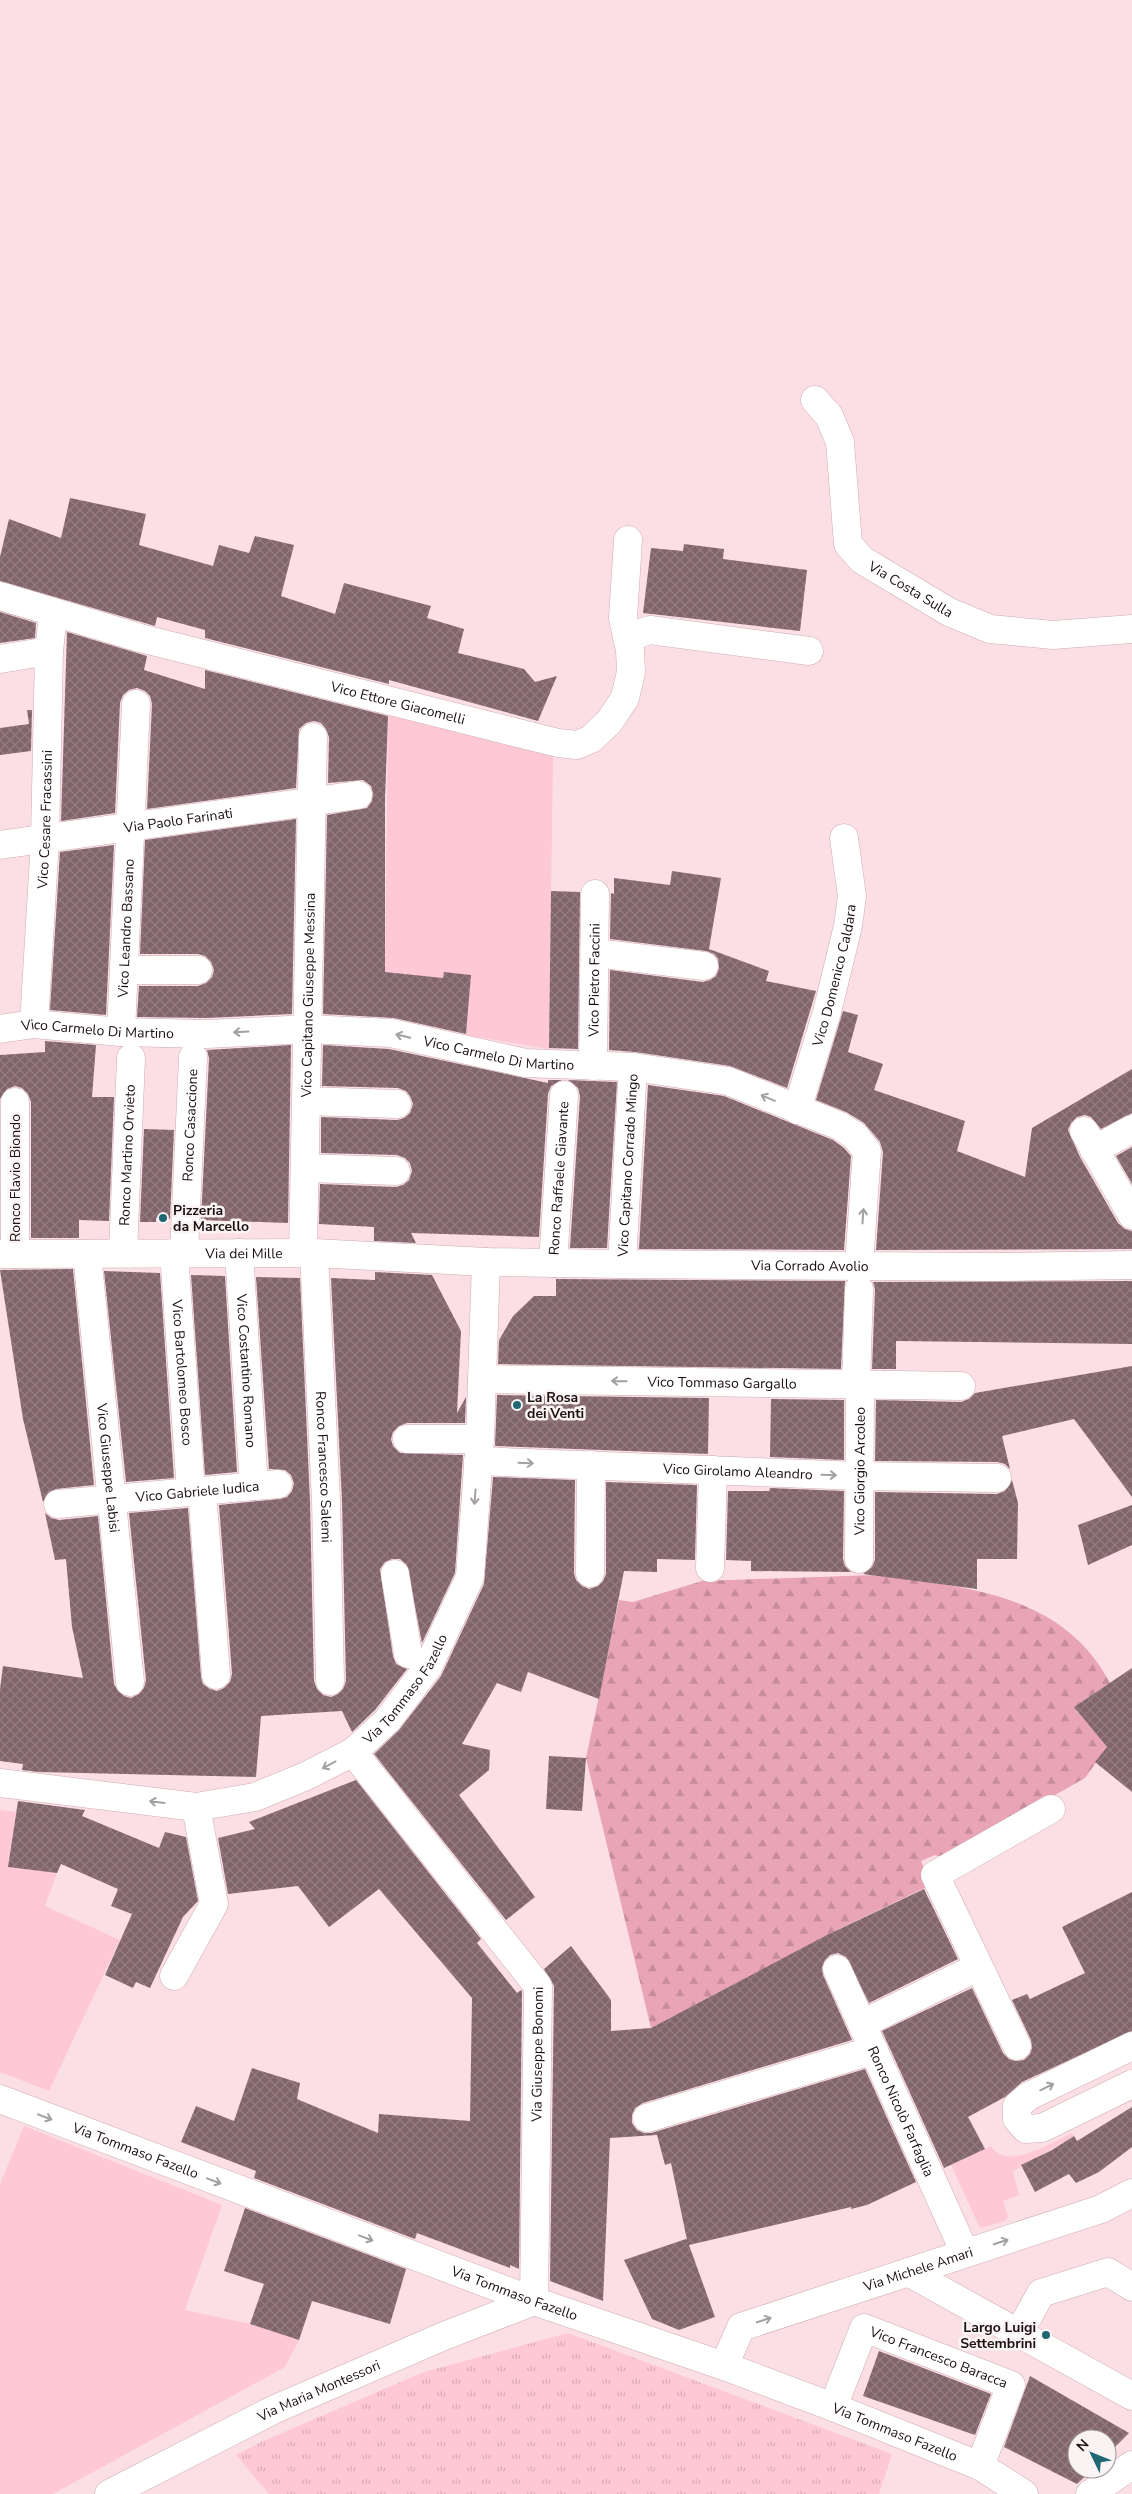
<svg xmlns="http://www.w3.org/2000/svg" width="1132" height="2494" font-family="'Nunito Sans',sans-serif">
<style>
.grass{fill:#fec8d4}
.forest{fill:url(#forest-firs)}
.park{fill:url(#park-tufts)}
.building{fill:url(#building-cross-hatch)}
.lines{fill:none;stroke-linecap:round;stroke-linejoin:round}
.minor-casing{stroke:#ceacb4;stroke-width:29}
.major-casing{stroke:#ceacb4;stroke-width:29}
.minor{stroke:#fff;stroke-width:28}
.major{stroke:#fff;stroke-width:28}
.oneway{stroke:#a49fa1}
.poi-dot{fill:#1f6775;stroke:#faf3f4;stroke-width:2}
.labels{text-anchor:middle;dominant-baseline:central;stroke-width:5;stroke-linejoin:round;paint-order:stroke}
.street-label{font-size:14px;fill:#1c1013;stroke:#faf3f4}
.poi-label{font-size:14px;font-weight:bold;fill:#1c1013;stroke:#faf3f4;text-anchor:start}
</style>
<defs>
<pattern id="forest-firs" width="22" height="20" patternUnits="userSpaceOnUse" patternTransform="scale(1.25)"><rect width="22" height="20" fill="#e9a4b5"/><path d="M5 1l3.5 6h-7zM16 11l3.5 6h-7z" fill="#c78c9b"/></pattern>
<pattern id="park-tufts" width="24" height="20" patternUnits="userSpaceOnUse" patternTransform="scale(1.25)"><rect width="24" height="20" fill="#fec8d4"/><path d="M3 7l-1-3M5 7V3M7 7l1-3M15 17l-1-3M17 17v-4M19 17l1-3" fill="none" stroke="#d9abb5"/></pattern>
<pattern id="building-cross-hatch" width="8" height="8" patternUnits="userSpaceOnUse" patternTransform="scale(1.25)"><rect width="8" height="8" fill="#82646b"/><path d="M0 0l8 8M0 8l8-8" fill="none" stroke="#937d82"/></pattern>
</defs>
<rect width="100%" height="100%" fill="#fcdfe5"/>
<path class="grass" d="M 388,715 L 553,754 L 549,1049 L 466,1035 L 469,991 L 443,978 L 385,973 Z
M 0,1810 L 16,1812 L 8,1867 L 57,1873 L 45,1906 L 120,1940 L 49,2091 L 0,2072 Z
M 24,2126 L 222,2205 L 185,2310 L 250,2324 L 299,2340 L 285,2367 L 53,2494 L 0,2494 L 0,2184 Z
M 1072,2133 L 1074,2136 L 1013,2171 L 1019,2195 L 1003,2201 L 1008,2216 L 1005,2221 L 980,2228 L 951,2165 L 991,2146 C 1007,2172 1052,2142 1072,2133 Z"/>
<path class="forest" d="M 875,1575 C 965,1587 1063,1593 1110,1683 L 1074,1707 L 1107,1747 L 1085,1778 L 944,1858 L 935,1855 L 921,1861 L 931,1885 L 841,1928 L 651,2028 L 586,1758 L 619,1600 L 633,1602 L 702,1581 Z"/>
<path class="park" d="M 568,2333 L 892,2454 L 879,2494 L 269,2494 L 236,2455 L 261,2442 L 424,2372 Z"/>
<path class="building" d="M 70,498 L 146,514 L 139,545 L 213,566 L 219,545 L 249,553 L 255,536 L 294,545 L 281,596 L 335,614 L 344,583 L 431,606 L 427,618 L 464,629 L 458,653 L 524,669 L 535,682 L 557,676 L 538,721 L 389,680 L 389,684 L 205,638 L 205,630 L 157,617 L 155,626 L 0,581 L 0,557 L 9,519 L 61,538 Z
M 684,544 L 724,549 L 723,559 L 807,570 L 800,631 L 643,613 L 651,548 L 683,551 Z
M 0,612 L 36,623 L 35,638 L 0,643 Z
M 67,632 L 147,656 L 144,670 L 205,689 L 205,670 L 388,716 L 385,799 L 385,972 L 443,978 L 444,972 L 471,975 L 466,1034 L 394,1018 L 323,1014 L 327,815 L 367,808 L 372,801 L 373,793 L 371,786 L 363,780 L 328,783 L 329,737 L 326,729 L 321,723 L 314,721 L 306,723 L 299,729 L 296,788 L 147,809 L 152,704 L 150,696 L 145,691 L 137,688 L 129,690 L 123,695 L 120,703 L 115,813 L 61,821 Z
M 27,710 L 32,710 L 31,751 L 0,755 L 0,728 L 29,724 Z
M 296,819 L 292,1014 L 207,1018 L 137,1017 L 139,986 L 198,986 L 206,983 L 212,977 L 214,970 L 211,962 L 205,956 L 198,954 L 140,954 L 145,840 Z
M 114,845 L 106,1015 L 50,1010 L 60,852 Z
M 672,871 L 721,878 L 709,949 L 769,971 L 766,981 L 816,991 L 787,1088 L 730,1066 L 635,1052 L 609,1050 L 610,970 L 703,982 L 710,980 L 716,976 L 719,968 L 718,959 L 714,954 L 706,951 L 610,939 L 611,893 L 614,894 L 614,878 L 670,885 Z
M 551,891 L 580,892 L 578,1049 L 549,1048 Z
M 843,1011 L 858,1015 L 848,1052 L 883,1064 L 874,1090 L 965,1121 L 957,1151 L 1025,1177 L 1032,1128 L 1132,1069 L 1132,1113 L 1101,1129 L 1091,1117 L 1085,1115 L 1077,1117 L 1071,1123 L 1068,1130 L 1080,1157 L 1118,1223 L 1125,1229 L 1132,1231 L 1132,1249 L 876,1250 L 883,1152 L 880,1142 L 864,1123 L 846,1112 L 816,1100 Z
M 45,1041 L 96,1045 L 92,1097 L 114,1097 L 109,1221 L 79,1220 L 79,1238 L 31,1238 L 31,1102 L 28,1094 L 22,1088 L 15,1086 L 7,1089 L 0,1099 L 0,1055 L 45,1052 Z
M 291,1045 L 288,1223 L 201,1220 L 209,1058 L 207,1050 Z
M 323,1045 L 389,1049 L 548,1083 L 548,1080 L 562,1080 L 551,1086 L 548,1094 L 539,1237 L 411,1233 L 416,1243 L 374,1241 L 374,1227 L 319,1224 L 320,1184 L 396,1187 L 403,1185 L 409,1180 L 412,1171 L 410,1163 L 405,1158 L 397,1155 L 321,1153 L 321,1117 L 397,1120 L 404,1118 L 410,1113 L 413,1104 L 410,1096 L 406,1091 L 398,1088 L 322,1086 Z
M 568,1080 L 617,1082 L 607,1248 L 570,1248 L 580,1096 L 578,1088 Z
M 648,1085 L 724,1096 L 833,1140 L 844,1148 L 851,1156 L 844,1250 L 639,1249 Z
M 144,1129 L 174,1130 L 170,1219 L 156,1218 L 156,1222 L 140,1222 Z
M 1132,1147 L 1132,1184 L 1116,1156 Z
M 73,1269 L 94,1485 L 56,1489 L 49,1492 L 43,1502 L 23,1419 L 0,1270 Z
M 104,1271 L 160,1273 L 174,1478 L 126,1482 Z
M 375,1272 L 432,1275 L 461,1331 L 457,1413 L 466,1397 L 465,1423 L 407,1423 L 399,1426 L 393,1432 L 391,1439 L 393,1446 L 400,1453 L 463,1455 L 455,1573 L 422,1643 L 407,1565 L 400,1559 L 392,1559 L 385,1562 L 380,1569 L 393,1656 L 396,1664 L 407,1669 L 375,1710 L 352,1732 L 342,1711 L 261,1716 L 256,1777 L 38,1772 L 22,1770 L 23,1764 L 0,1761 L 0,1689 L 3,1666 L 83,1678 L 72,1627 L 66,1559 L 55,1560 L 45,1513 L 51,1518 L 59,1520 L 98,1516 L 114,1684 L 118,1691 L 124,1696 L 131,1698 L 139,1694 L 144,1688 L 146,1680 L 129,1513 L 188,1508 L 201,1677 L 203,1684 L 210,1689 L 217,1691 L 224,1688 L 230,1682 L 232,1674 L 219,1505 L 280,1499 L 287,1497 L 292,1491 L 294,1483 L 291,1475 L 285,1470 L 269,1469 L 256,1277 L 300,1278 L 310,1502 L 314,1681 L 317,1689 L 323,1695 L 331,1697 L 338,1694 L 343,1689 L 346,1681 L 342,1501 L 331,1278 L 375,1280 Z
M 191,1275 L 225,1276 L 237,1472 L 205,1475 Z
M 556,1279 L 845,1281 L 841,1369 L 498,1364 L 499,1340 L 513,1316 L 534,1296 L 556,1296 Z
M 1132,1281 L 1132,1344 L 896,1341 L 896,1369 L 872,1369 L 875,1289 L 873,1282 Z
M 1132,1366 L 1132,1497 L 1074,1419 L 1002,1436 L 1010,1469 L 1005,1464 L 997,1462 L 875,1461 L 876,1400 L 961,1402 L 969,1399 L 975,1393 Z
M 497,1395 L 709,1398 L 708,1454 L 495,1446 Z
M 771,1399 L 844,1400 L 844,1460 L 770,1457 Z
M 493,1477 L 575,1480 L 574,1573 L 576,1580 L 582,1586 L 589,1589 L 598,1586 L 603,1581 L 606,1574 L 606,1482 L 697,1485 L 695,1560 L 657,1559 L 657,1572 L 624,1571 L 599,1699 L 528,1672 L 521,1692 L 497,1683 L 462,1744 L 490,1750 L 489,1770 L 459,1795 L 535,1897 L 506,1920 L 374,1754 L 399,1730 L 441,1676 L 484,1584 Z
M 1012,1480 L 1018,1503 L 1017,1559 L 977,1559 L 977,1589 L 863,1574 L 872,1567 L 875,1560 L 875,1492 L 997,1494 L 1005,1491 Z
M 770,1488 L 844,1491 L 843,1559 L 845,1566 L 851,1572 L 751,1571 L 751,1561 L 726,1560 L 728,1491 L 769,1491 Z
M 1132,1505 L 1132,1545 L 1088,1565 L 1078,1525 Z
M 1132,1668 L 1132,1792 L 1095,1762 L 1107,1747 L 1074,1707 Z
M 549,1756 L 586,1758 L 582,1811 L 546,1809 Z
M 356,1780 L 481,1939 L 477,1943 L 517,1993 L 521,1990 L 522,1991 L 519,2269 L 510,2265 L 510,2268 L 417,2233 L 415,2239 L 254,2178 L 256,2171 L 181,2142 L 196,2106 L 234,2121 L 252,2068 L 300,2083 L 297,2099 L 378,2133 L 379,2114 L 470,2121 L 472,1998 L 379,1889 L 329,1927 L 298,1886 L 228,1894 L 218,1838 L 255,1829 L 249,1822 Z
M 18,1801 L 85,1810 L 82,1816 L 159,1848 L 165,1832 L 186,1837 L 198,1901 L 183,1917 L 150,1988 L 136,1982 L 133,1988 L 105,1975 L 132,1914 L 111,1906 L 118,1889 L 61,1864 L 57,1873 L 8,1867 Z
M 924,1889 L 958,1959 L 869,2003 L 846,1957 L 838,1953 L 830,1955 L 825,1960 L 822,1967 L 823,1975 L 852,2040 L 643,2103 L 635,2108 L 632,2115 L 632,2123 L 637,2130 L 644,2133 L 651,2133 L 865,2069 L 916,2182 L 867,2205 L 851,2209 L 851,2207 L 689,2245 L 715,2317 L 679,2330 L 652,2319 L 624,2260 L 686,2239 L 687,2240 L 671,2163 L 665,2165 L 657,2135 L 610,2138 L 603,2301 L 550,2281 L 554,1986 L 544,1969 L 571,1946 L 611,2000 L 611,2031 L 651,2028 L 827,1935 Z
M 1132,1892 L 1132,2031 L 1022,2082 L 1005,2097 L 968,2117 L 985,2149 L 944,2168 L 882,2031 L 972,1988 L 1003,2053 L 1009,2059 L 1015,2061 L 1024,2060 L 1030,2054 L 1032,2048 L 1031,2040 L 1012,2000 L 1027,1994 L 1030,1999 L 1085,1973 L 1062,1927 Z
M 1132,2107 L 1132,2147 L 1099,2172 L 1076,2183 L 1069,2174 L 1035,2192 L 1021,2165 L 1052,2150 L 1074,2136 L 1077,2141 Z
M 245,2208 L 406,2269 L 390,2324 L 312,2301 L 299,2340 L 250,2324 L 264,2284 L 224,2271 Z
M 879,2351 L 991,2394 L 975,2435 L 863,2396 Z
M 1030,2376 L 1129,2433 L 1107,2455 L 1107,2439 L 1077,2439 L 1077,2469 L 1093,2469 L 1077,2484 L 1004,2447 Z"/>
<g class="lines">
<g class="minor-casing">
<g id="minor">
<path id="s1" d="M 815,400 L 829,416 L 840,442 L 848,544 L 862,560 L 949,612 L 990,629 L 1053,635 L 1132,629"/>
<path id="s2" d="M 0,596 L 140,638 L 558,743 L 577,745 L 591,739 L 609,722 L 625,698 L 631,672 L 630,650 L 623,618 L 628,540"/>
<path d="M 627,637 L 650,630 L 809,651"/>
<path d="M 0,659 L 49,651"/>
<path id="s3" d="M 0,845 L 358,795"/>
<path d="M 595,953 L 704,966"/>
<path d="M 125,970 L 198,970"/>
<path id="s4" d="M 34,1024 L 45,839 L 49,651 L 53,614"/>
<path id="s5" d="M 0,1029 L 34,1024 L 121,1032 L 207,1034 L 308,1029 L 391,1033 L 525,1063 L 633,1067 L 728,1081 L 840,1126 L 855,1136 L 867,1151 L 859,1265"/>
<path id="s6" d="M 121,1032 L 136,704"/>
<path id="s7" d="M 593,1066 L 595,894"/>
<path d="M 307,1101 L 397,1104"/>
<path id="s8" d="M 797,1110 L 827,1012 L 848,926 L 852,896 L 844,838"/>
<path d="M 1084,1131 L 1132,1215"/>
<path d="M 1094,1150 L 1132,1129"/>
<path d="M 306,1168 L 396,1171"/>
<path id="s9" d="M 123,1253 L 131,1058"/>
<path id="s10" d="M 174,1253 L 191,1492"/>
<path id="s11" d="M 184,1253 L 193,1057"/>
<path id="s12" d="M 239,1253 L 254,1486"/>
<path id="s13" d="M 303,1253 L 313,737"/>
<path id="s14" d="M 314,1253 L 326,1501 L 330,1681"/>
<path d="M 15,1254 L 15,1102"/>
<path id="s15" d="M 87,1254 L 130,1682"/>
<path id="s16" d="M 553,1263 L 564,1095"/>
<path id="s17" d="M 622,1264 L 633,1067"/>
<path id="s18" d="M 482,1379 L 961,1386"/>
<path d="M 856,1384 L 859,1289"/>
<path d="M 407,1439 L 480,1439"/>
<path id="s19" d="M 478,1461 L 858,1476 L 997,1478"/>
<path d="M 202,1491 L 216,1675"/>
<path id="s20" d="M 58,1504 L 278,1484"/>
<path id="s21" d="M 859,1559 L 860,1384"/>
<path d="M 710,1568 L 713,1470"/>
<path d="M 590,1573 L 591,1465"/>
<path d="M 395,1574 L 408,1654"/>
<path id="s22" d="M 837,1969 L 965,2253"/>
<path d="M 174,1976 L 214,1904 L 196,1807"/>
<path d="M 862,2024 L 978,1967"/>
<path d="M 1017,2046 L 935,1875 L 1051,1809"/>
<path d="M 1132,2046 L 1029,2096 L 1017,2106 L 1017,2119 L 1026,2129 L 1042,2128 L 1132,2084"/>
<path d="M 647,2118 L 874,2050"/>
<path d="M 908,2272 L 1132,2396"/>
<path d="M 1019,2333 L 1041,2293 L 1108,2272 L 1132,2287"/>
<path id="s23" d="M 724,2366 L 741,2327 L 1101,2209 L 1132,2193"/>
<path id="s24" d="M 833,2407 L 864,2328 L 1011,2385 L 980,2466"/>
<path id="s25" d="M 109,2494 L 273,2410 L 444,2336 L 534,2301 L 538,1986 L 353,1752"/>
<path d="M 1090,2494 L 1132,2465"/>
</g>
</g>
<g class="major-casing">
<g id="major">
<path id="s26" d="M 0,1254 L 314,1253 L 486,1262 L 622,1264 L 993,1267 L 1132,1265"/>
<path id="s27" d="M 0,1783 L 196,1807 L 255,1797 L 306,1776 L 353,1752 L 387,1721 L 428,1667 L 470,1577 L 480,1439 L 486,1262"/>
<path id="s28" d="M 0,2099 L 534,2301 L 724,2366 L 833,2407 L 980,2466 L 1024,2494"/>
</g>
</g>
<use href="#minor" class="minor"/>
<use href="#major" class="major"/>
</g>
<defs><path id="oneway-shaft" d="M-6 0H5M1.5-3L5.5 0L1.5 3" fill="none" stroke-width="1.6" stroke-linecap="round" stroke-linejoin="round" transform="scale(1.25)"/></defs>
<g class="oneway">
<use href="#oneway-shaft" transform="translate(241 1032) rotate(177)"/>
<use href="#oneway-shaft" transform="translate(403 1036) rotate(-167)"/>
<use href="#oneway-shaft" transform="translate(768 1098) rotate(-157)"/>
<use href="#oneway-shaft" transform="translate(863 1216) rotate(-86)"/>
<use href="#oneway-shaft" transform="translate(619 1381) rotate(-179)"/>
<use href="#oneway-shaft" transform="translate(526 1463) rotate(2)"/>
<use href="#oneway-shaft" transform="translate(829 1475) rotate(2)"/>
<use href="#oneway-shaft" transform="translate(475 1497) rotate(94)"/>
<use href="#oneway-shaft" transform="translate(329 1765) rotate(152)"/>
<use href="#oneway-shaft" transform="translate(157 1802) rotate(-173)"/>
<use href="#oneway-shaft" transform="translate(1047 2087) rotate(-26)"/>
<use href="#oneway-shaft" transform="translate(45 2117) rotate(21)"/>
<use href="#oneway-shaft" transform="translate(214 2181) rotate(21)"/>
<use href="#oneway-shaft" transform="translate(366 2238) rotate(21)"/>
<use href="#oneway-shaft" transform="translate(1001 2242) rotate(-18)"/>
<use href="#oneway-shaft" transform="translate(764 2320) rotate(-18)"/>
</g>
<g class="poi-dot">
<circle cx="163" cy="1218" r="5"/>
<circle cx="517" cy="1405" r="5"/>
<circle cx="1046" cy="2335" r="5"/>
</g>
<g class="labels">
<g class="street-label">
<text stroke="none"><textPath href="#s1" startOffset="230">Via Costa Sulla</textPath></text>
<text stroke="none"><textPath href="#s2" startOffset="412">Vico Ettore Giacomelli</textPath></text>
<text stroke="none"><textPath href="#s4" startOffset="205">Vico Cesare Fracassini</textPath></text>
<text stroke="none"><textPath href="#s3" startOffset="180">Via Paolo Farinati</textPath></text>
<text stroke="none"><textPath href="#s6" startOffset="104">Vico Leandro Bassano</textPath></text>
<text stroke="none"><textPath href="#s8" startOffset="140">Vico Domenico Caldara</textPath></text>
<text stroke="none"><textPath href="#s7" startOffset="86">Vico Pietro Faccini</textPath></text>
<text stroke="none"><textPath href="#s13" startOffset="258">Vico Capitano Giuseppe Messina</textPath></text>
<text stroke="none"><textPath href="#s5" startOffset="98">Vico Carmelo Di Martino</textPath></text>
<text stroke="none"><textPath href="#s5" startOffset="502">Vico Carmelo Di Martino</textPath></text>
<text stroke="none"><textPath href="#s11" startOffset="128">Ronco Casaccione</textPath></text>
<text stroke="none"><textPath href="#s9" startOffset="98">Ronco Martino Orvieto</textPath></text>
<text stroke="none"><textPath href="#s17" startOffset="99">Vico Capitano Corrado Mingo</textPath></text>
<text transform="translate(15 1178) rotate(-90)">Ronco Flavio Biondo</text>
<text stroke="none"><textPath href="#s16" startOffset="85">Ronco Raffaele Giavante</textPath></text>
<text stroke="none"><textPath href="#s26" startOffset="244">Via dei Mille</textPath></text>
<text stroke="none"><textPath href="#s26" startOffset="810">Via Corrado Avolio</textPath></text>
<text stroke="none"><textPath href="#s12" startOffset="118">Vico Costantino Romano</textPath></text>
<text stroke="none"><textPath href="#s10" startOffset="120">Vico Bartolomeo Bosco</textPath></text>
<text stroke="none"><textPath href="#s18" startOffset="240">Vico Tommaso Gargallo</textPath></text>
<text stroke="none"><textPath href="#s14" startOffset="214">Ronco Francesco Salemi</textPath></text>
<text stroke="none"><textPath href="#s15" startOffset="215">Vico Giuseppe Labisi</textPath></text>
<text stroke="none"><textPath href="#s19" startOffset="260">Vico Girolamo Aleandro</textPath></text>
<text stroke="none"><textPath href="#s21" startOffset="88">Vico Giorgio Arcoleo</textPath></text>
<text stroke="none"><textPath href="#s20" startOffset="140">Vico Gabriele Iudica</textPath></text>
<text stroke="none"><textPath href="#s27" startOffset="448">Via Tommaso Fazello</textPath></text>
<text stroke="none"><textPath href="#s25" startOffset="714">Via Giuseppe Bonomi</textPath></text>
<text stroke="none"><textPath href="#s22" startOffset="156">Ronco Nicolò Farfaglia</textPath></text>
<text stroke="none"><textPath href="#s28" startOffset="145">Via Tommaso Fazello</textPath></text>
<text stroke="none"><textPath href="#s23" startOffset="229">Via Michele Amari</textPath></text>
<text stroke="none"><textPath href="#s28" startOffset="550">Via Tommaso Fazello</textPath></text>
<text stroke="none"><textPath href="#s24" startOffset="165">Vico Francesco Baracca</textPath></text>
<text stroke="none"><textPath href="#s25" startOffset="234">Via Maria Montessori</textPath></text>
<text stroke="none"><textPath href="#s28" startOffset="955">Via Tommaso Fazello</textPath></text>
</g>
<g class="poi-label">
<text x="173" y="1210">Pizzeria<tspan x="173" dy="16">da Marcello</tspan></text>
<text x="527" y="1397">La Rosa<tspan x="527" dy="16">dei Venti</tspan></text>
<text x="1036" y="2327" text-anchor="end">Largo Luigi<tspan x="1036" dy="16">Settembrini</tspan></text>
</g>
</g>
<g transform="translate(1092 2454) rotate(313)"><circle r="24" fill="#faf3f4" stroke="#a1989a"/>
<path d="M0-4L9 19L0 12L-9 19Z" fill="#1f6775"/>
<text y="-8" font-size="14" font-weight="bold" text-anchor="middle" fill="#1c1013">N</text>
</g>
</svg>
